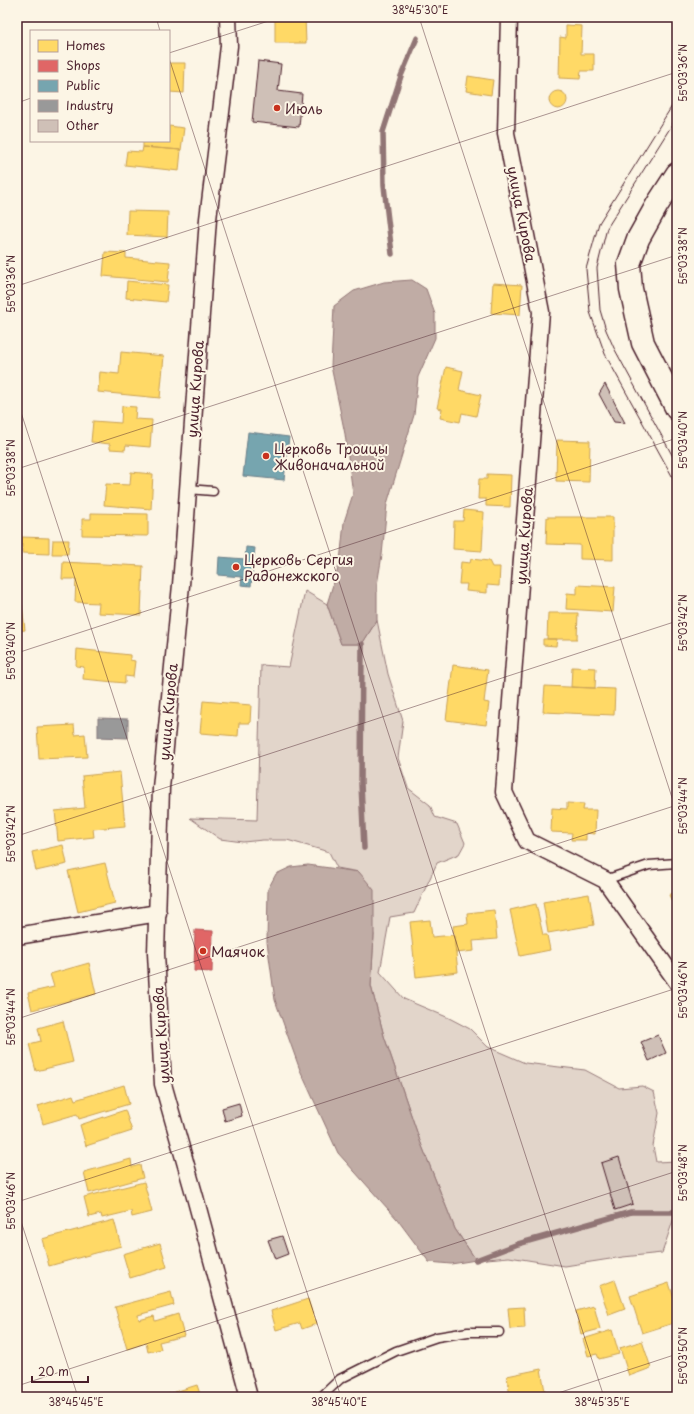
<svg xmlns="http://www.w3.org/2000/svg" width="694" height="1414" font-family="'Playpen Sans',sans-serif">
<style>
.green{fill:#e2d5ca;stroke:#967a7a}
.water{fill:#c0aca5;stroke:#917474}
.homes{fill:#ffd966;stroke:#c9a154}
.shops{fill:#e06666;stroke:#b35154}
.public{fill:#76a5af;stroke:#697d87}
.industry{fill:#999;stroke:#817478}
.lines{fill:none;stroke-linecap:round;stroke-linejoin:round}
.stream{stroke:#917474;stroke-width:5.5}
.building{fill:#cfc0b7;stroke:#4a1f2b}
.service-casing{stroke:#4a1f2b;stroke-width:11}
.minor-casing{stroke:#4a1f2b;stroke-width:19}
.secondary-casing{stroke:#4a1f2b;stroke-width:25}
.service{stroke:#fcf5e5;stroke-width:8}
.minor{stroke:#fcf5e5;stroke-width:16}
.secondary{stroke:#fcf5e5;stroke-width:22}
.tram{stroke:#4a1f2b;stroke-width:1}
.ticks{fill:none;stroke:#4a1f2b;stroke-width:1;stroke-opacity:0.45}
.poi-dot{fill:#c8321e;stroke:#fcf5e5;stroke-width:1.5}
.labels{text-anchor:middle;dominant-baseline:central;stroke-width:4;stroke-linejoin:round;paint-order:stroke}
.poi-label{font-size:14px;fill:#4a1f2b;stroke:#fcf5e5;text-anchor:start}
.street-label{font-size:14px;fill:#4a1f2b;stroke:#fcf5e5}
.neatline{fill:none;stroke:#4a1f2b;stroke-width:1.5}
.ticks-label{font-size:10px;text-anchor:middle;fill:#4a1f2b}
</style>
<rect width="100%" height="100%" fill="#fcf5e5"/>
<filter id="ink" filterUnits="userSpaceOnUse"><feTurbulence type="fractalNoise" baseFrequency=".025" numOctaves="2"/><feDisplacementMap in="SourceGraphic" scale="8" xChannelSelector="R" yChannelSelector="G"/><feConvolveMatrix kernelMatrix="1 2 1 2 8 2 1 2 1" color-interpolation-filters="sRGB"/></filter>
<g filter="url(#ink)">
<path class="green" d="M 305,591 L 327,604 L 341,644 L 362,644 L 377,620 L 388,674 L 403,721 L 398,758 L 408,788 L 430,805 L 435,817 L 457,824 L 465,843 L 459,854 L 437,863 L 414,913 L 390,917 L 380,972 L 404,999 L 449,1018 L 470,1029 L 488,1047 L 525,1063 L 585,1070 L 619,1088 L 642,1086 L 654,1092 L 659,1113 L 653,1146 L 656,1162 L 677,1161 L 677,1209 L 662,1253 L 623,1257 L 565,1266 L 509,1257 L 476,1260 L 455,1229 L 420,1141 L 384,1036 L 371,986 L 374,935 L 359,872 L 337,868 L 329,852 L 287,840 L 263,840 L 243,842 L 220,839 L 190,818 L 257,820 L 261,665 L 289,667 Z"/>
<path class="water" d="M 412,280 L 426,289 L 435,314 L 435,338 L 418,377 L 414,415 L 387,504 L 382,555 L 377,585 L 377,620 L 362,644 L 341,644 L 327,604 L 340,562 L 344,522 L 353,494 L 345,434 L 331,366 L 334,306 L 354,291 L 384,282 Z
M 308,865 L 359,872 L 374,890 L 374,935 L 371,986 L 384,1036 L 420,1141 L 455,1229 L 476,1260 L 451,1264 L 429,1262 L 397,1219 L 338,1153 L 300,1070 L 275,1000 L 267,942 L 268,889 L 276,874 L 291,867 Z"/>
<path class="homes" d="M 275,17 L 305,17 L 306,43 L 275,43 Z
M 566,25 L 582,26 L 581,54 L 594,54 L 594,71 L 581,71 L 580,79 L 559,78 L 560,37 L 566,38 Z
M 169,63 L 185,63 L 184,93 L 169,92 Z
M 468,76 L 493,80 L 491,95 L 466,91 Z
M549 100a9 9 0 1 1 18 0a9 9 0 1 1-18 0Z
M 169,126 L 184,128 L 181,150 L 143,147 L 143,141 L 169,141 Z
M 143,147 L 181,150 L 179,171 L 125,165 L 127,151 L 142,152 Z
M 128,211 L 168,212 L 167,237 L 127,235 Z
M 105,252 L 126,253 L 126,258 L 170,262 L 168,282 L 103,276 Z
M 127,281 L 168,285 L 166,302 L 126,298 Z
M 493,283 L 522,285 L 520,315 L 491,313 Z
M 121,352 L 164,356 L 160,398 L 98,392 L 100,372 L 119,374 Z
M 446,367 L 463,371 L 459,390 L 481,395 L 476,416 L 462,413 L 460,422 L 440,418 L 442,409 L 437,408 Z
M 122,406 L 136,407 L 135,419 L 152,420 L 150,447 L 126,445 L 125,450 L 110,449 L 110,444 L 91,442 L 93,421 L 121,423 Z
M 557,440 L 590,441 L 589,482 L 556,481 Z
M 131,472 L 153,474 L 151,509 L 104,505 L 106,484 L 130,485 Z
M 487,474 L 511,475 L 510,507 L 486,506 L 486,499 L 478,499 L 479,479 L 487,479 Z
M 464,510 L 484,512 L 482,551 L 453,549 L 454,521 L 463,521 Z
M 91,513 L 148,514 L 148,536 L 82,535 L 82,519 L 91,519 Z
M 547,517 L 613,517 L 613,560 L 580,559 L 580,545 L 546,544 Z
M 22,537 L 49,538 L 49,554 L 22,553 Z
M 53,540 L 69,540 L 68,554 L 52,554 Z
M 471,559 L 489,561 L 492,567 L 500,567 L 499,586 L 487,585 L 487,593 L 466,591 L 467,584 L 459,584 L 461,562 L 470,563 Z
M 63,562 L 143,566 L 141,615 L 98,613 L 99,603 L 75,602 L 76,579 L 62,579 Z
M 577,585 L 615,587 L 613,612 L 566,609 L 567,593 L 577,594 Z
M 22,605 L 25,630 L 17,631 L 17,606 Z
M 548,613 L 578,613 L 577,639 L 547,639 Z
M 543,639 L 557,639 L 556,646 L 543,645 Z
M 77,649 L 130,655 L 130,660 L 135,661 L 133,677 L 125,676 L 125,683 L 83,679 L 84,667 L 76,666 Z
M 453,665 L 488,670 L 484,702 L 489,703 L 486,725 L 446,720 Z
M 572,667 L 596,668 L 595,688 L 571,687 Z
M 545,686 L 615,689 L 614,715 L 543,712 Z
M 203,701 L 251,705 L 250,723 L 239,723 L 238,736 L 200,733 Z
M 74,725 L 75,735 L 85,734 L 87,757 L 39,759 L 37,727 Z
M 120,772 L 125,826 L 93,829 L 94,837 L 58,841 L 55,811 L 85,808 L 82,776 Z
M 567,803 L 584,804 L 583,810 L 596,810 L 595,834 L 586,833 L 586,840 L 571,840 L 572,833 L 551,832 L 552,808 L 567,809 Z
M 63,845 L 67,864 L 36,871 L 32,852 Z
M 105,863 L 115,903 L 78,912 L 68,871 Z
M 677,891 L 677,912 L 669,895 Z
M 589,894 L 594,925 L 548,933 L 543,902 Z
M 536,904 L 543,935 L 547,935 L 550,950 L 520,956 L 510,910 Z
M 494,910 L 497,939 L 473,941 L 474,951 L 456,953 L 453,926 L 468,924 L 467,913 Z
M 430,920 L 432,937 L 454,935 L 458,972 L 416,977 L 410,922 Z
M 89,963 L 96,994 L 32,1010 L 28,993 L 54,987 L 50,974 Z
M 63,1021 L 73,1062 L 36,1071 L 29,1044 L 41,1041 L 38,1028 Z
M 124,1085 L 129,1104 L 79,1119 L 77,1114 L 43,1124 L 38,1106 L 73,1095 L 75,1100 Z
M 125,1110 L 132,1131 L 86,1146 L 80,1125 Z
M 131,1159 L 132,1167 L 140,1165 L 143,1178 L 89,1193 L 84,1172 Z
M 144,1182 L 152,1212 L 132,1217 L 131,1211 L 102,1218 L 101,1214 L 89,1217 L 84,1197 Z
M 114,1220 L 121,1246 L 49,1266 L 42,1239 Z
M 160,1243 L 167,1267 L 130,1278 L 123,1254 Z
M 615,1280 L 625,1309 L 609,1315 L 599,1286 Z
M 669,1283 L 677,1308 L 677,1322 L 642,1333 L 630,1296 Z
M 171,1292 L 174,1305 L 138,1315 L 139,1320 L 154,1316 L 155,1321 L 178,1314 L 184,1336 L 159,1342 L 161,1349 L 148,1352 L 146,1343 L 127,1349 L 115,1307 Z
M 308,1299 L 316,1324 L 302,1329 L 300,1323 L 276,1330 L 271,1311 Z
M 594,1306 L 600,1329 L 581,1334 L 576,1311 Z
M 524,1307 L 525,1328 L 510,1329 L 508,1308 Z
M 612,1330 L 619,1354 L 599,1359 L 597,1354 L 588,1356 L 583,1339 Z
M 642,1341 L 651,1368 L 629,1376 L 620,1348 Z
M 541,1369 L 546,1397 L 510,1397 L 507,1376 Z
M 197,1385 L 201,1397 L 159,1397 Z"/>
<path class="shops" d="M 195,930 L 213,931 L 212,972 L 194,971 Z"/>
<path class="public" d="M 248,432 L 289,437 L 284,480 L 243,476 Z
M 246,547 L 255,548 L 251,586 L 241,585 L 242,577 L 218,575 L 219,557 L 245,559 Z"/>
<path class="industry" d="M 98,718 L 128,719 L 128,738 L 98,737 Z"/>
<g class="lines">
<path class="stream" d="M 392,254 L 384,186 L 383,132 L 401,76 L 417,38
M 362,644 L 361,784 L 364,848
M 476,1260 L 518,1244 L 631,1212 L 677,1212"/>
</g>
<path class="building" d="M 258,61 L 281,64 L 278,91 L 302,94 L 299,127 L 252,122 Z
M 605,384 L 625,423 L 614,422 L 599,394 Z
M 658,1035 L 666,1053 L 649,1061 L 641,1042 Z
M 239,1103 L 242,1116 L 225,1121 L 222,1108 Z
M 619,1157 L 633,1204 L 615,1210 L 601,1163 Z
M 282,1236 L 288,1254 L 275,1259 L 268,1240 Z"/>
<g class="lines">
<g class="service-casing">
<path id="service" d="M 188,489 L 213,491
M 605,880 L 649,865 L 677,863
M 321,1397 L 340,1379 L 396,1351 L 437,1337 L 468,1332 L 499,1332"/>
</g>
<g class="minor-casing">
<path id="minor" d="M 228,17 L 229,46 L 208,219 L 181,585 L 161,788 L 156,953 L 163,1084 L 195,1197 L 249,1397
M 509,17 L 506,133 L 541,312 L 504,792 L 527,841 L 605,880 L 677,982
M 17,936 L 158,913"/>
</g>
<g class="secondary-casing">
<path id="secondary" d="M 677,174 L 657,205 L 638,239 L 629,264 L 631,289 L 643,343 L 677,409"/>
</g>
<use href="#service" class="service"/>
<use href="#minor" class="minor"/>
<use href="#secondary" class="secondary"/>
<path class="tram" d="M 677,98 L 599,223 L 586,269 L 590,312 L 605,354 L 677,485
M 677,117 L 607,228 L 597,268 L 600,310 L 606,330 L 614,348 L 677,464"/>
</g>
</g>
<path class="ticks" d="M 156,17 L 160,31M 419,17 L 677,813M 169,53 L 281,17M 169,58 L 604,1397M 17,103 L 31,98M 17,286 L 677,72M 17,400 L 341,1397M 17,469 L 677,255M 17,653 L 677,438M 17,836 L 677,621M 17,1019 L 677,805M 17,1202 L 677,988M 17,1209 L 78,1397M 17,1386 L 677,1171M 546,1397 L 677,1354"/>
<g class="poi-dot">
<circle cx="277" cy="108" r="4"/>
<circle cx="266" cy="456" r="4"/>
<circle cx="236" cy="567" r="4"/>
<circle cx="203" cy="951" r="4"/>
</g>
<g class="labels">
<g class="poi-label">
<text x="285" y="108">Июль</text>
<text x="274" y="448">Церковь Троицы<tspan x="274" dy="16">Живоначальной</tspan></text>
<text x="244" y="559">Церковь Сергия<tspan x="244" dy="16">Радонежского</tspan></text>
<text x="211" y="951">Маячок</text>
</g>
<g class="street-label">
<text transform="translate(522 214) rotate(79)">улица Кирова</text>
<text transform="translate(195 389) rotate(-86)">улица Кирова</text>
<text transform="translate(524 536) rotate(-86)">улица Кирова</text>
<text transform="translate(168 712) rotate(-85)">улица Кирова</text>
<text transform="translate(161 1035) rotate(-94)">улица Кирова</text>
</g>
</g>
<rect width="694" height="1414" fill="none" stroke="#fcf5e5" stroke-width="44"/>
<rect x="30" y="30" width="140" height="112" fill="#fcf5e5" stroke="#b59f9b"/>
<rect x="38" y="40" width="20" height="12" fill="#ffd966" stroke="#b59f9b"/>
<text x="66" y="50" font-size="12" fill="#4a1f2b">Homes</text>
<rect x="38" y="60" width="20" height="12" fill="#e06666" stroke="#b59f9b"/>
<text x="66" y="70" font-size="12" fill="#4a1f2b">Shops</text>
<rect x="38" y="80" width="20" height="12" fill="#76a5af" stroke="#b59f9b"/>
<text x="66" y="90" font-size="12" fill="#4a1f2b">Public</text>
<rect x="38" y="100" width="20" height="12" fill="#999999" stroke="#b59f9b"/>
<text x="66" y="110" font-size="12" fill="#4a1f2b">Industry</text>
<rect x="38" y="120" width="20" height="12" fill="#cfc0b7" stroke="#b59f9b"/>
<text x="66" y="130" font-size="12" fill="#4a1f2b">Other</text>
<path d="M32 1376v6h56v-6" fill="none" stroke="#4a1f2b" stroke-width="2"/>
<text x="38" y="1376" font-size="12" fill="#4a1f2b" stroke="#fcf5e5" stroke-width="3" paint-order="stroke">20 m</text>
<rect x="22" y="22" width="650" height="1370" class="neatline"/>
<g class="ticks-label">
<text x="420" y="14">38°45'30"E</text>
<text transform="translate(683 73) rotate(-90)" y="4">55°03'36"N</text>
<text transform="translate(683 256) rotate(-90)" y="4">55°03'38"N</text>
<text transform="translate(11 284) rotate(-90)" y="4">55°03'36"N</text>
<text transform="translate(683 440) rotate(-90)" y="4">55°03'40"N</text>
<text transform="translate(11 468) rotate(-90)" y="4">55°03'38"N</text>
<text transform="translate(683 623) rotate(-90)" y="4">55°03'42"N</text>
<text transform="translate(11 651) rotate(-90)" y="4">55°03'40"N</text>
<text transform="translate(683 806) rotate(-90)" y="4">55°03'44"N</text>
<text transform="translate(11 834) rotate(-90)" y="4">55°03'42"N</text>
<text transform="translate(683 990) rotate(-90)" y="4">55°03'46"N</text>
<text transform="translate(11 1017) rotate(-90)" y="4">55°03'44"N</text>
<text transform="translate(683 1173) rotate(-90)" y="4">55°03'48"N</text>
<text transform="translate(11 1201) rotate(-90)" y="4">55°03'46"N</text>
<text transform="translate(683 1356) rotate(-90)" y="4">55°03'50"N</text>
<text x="76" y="1406">38°45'45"E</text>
<text x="339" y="1406">38°45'40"E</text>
<text x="602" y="1406">38°45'35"E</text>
</g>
</svg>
